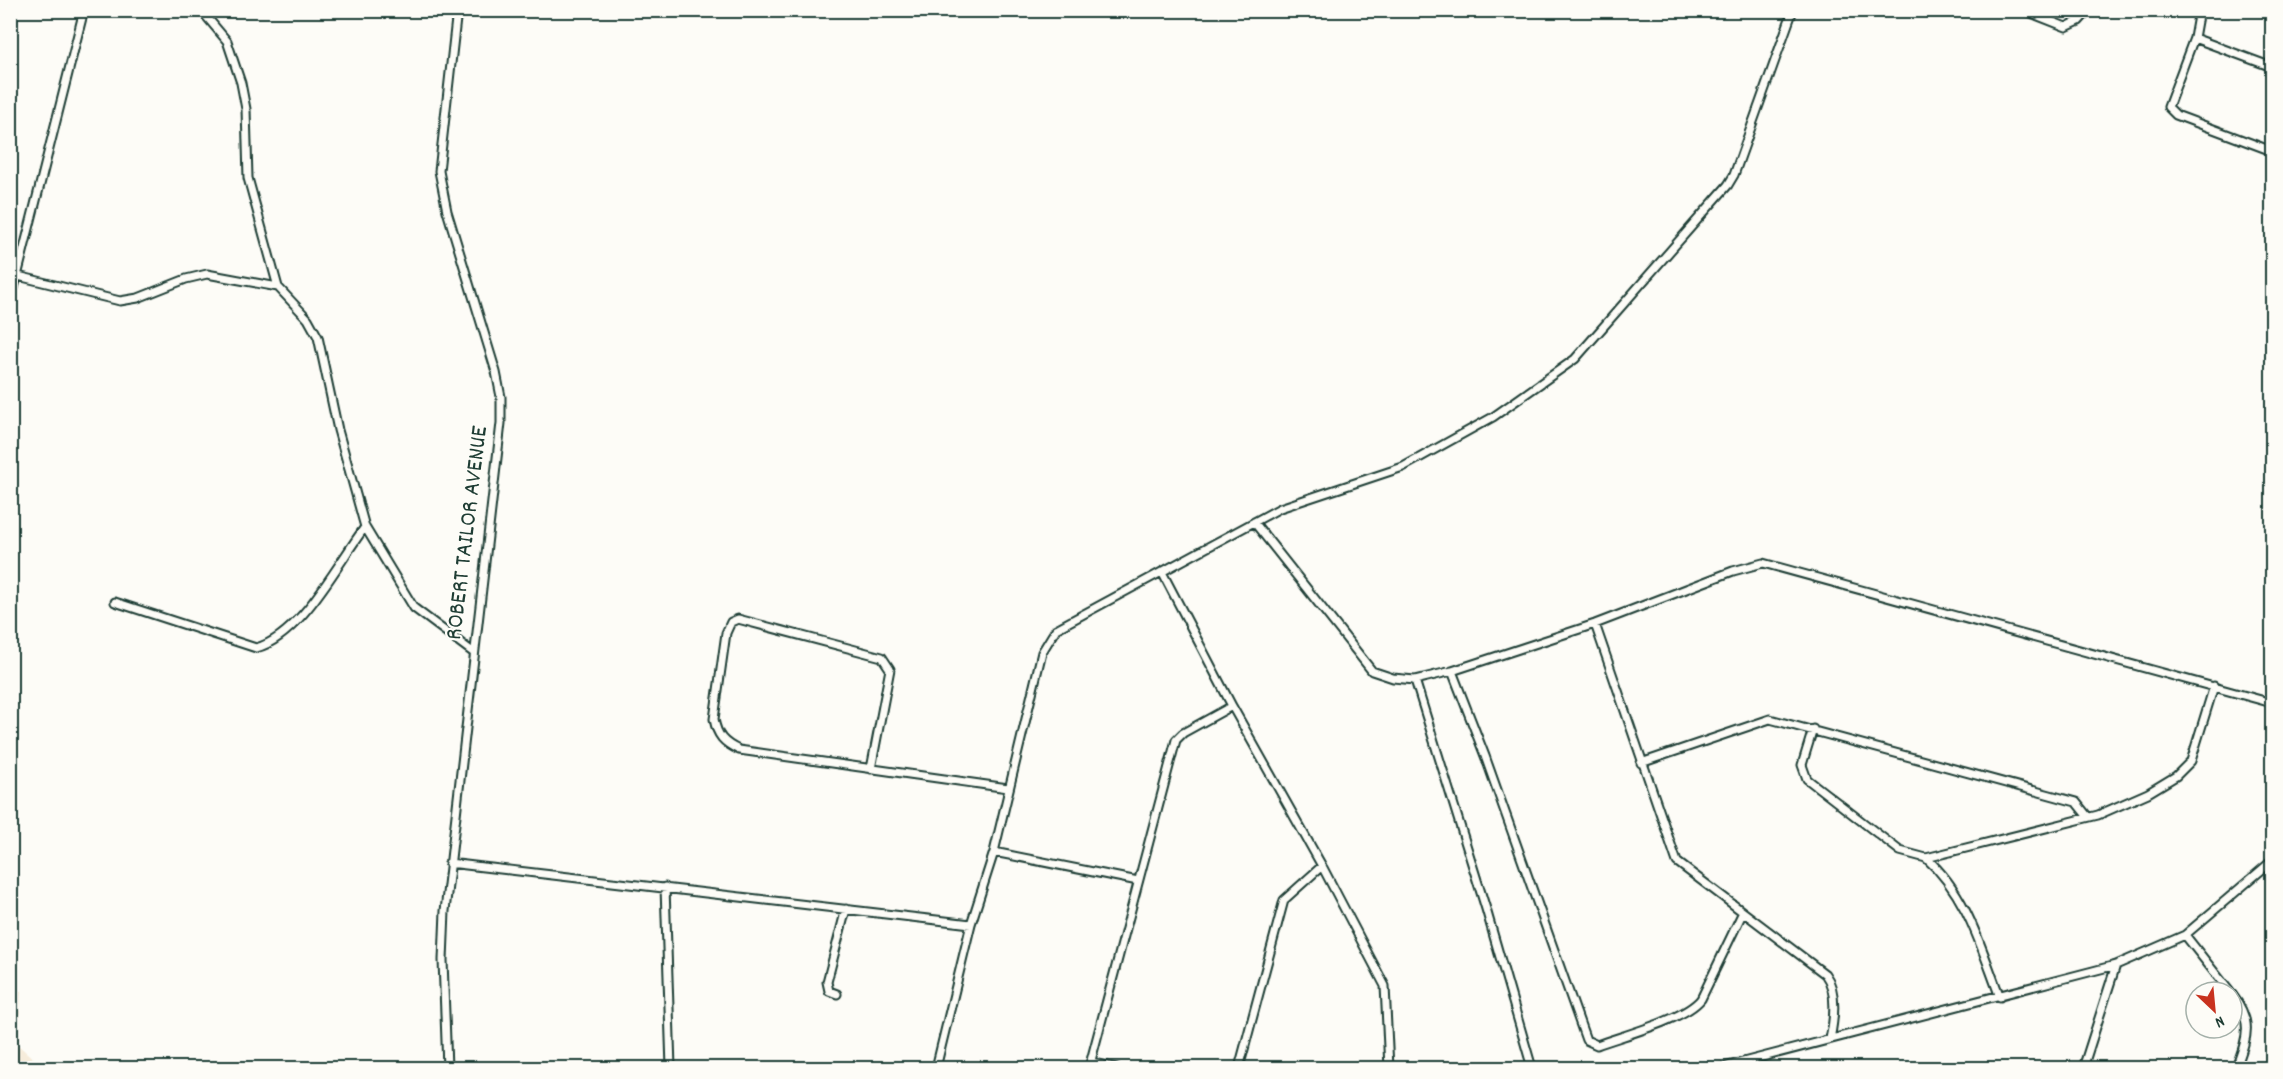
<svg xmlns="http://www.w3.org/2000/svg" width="2283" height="1079" font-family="Dekko,sans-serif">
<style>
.built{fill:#f6ecdb}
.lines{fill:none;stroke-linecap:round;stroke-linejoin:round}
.street-casing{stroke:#1f3d34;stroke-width:11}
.street{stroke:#fdfcf7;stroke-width:7}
.labels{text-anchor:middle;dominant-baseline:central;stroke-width:4.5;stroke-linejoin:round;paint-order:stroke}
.street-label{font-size:24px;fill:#1f3d34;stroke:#fdfcf7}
</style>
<rect width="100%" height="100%" fill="#fdfcf7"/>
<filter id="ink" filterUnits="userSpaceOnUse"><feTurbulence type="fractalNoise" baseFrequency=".0167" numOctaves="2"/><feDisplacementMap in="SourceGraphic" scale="12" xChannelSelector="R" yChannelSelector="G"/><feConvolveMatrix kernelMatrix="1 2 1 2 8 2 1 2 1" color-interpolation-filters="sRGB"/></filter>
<g filter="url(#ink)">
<path class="built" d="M 11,990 L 21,991 L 18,1045 L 44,1068 L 11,1068 Z"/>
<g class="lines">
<g class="street-casing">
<path id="street" d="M 201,10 L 227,41 L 241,83 L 246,109 L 248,178 L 278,287 L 308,319 L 318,337 L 338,430 L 365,527 L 414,608 L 474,653
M 2023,10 L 2066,27 L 2079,21 L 2089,10
M 2199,10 L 2194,38 L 2168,107 L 2176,115 L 2272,151
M 2194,38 L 2272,67
M 18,276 L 120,301 L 138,298 L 186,279 L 207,274 L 278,287
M 10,304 L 84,10
M 1254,522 L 1372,671 L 1393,678 L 1415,680 L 1452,671 L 1595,624 L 1733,571 L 1763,563 L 2272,703
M 1162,572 L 1232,706 L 1322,866 L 1385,986 L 1389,1068
M 115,602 L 256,648 C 301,636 337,564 365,527
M 1595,624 L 1677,862 L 1825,974 C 1838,991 1834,1020 1830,1039
M 1452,671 L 1485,756 L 1586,1040 L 1597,1045 C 1624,1035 1684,1020 1701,999 L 1742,914
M 1415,680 L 1486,909 L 1532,1068
M 1813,729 L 1802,765 L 1807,779 L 1900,851 L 1926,858 L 2098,815 L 2148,793 L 2176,776 L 2191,761 L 2214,686
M 1641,763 L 1770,719 L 2076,802 L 2088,817
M 871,769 L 890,669 L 882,657 L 738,619 L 731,622 L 726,633 L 714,719 C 717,736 724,743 739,750 L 1008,788
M 994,852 L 1138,881
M 1926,858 C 1967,894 1981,948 2000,997
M 449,863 L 971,924
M 665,887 L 671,1068
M 2185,935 L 2230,992
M 837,994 L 829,991 L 827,982 L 846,909
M 2232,994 C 2254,1023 2247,1037 2236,1068
M 1091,1062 L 1117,1068
M 447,1068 L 443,960 L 445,911 L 501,423 L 501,397 L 496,372 L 447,211 L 439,171 L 457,10
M 936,1068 L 971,924 L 994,852 L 1042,652 L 1056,629 L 1280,508 L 1403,467 L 1493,417 L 1575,359 L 1728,185 L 1734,175 L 1793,10
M 1089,1068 L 1176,740 L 1183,733 L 1232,706
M 1239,1068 L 1284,900 L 1322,866
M 1720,1068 L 2116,965 L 2185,935 L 2272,861
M 2083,1068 L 2116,965"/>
</g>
<use href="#street" class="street"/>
</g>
</g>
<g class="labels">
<g class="street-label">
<text transform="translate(468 533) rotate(-83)">ROBERT TAILOR AVENUE</text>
</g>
</g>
<rect width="2283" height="1079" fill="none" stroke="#fdfcf7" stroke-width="36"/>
<rect x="18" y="18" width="2247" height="1043" fill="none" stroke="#1f3d34" stroke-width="2" filter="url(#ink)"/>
<g transform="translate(2214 1010) rotate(154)"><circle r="28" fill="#fdfcf7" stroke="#a4b0a9" stroke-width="1.5"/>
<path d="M0-4.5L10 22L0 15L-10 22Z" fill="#c8321e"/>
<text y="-9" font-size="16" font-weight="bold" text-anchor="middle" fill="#1f3d34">N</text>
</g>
</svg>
